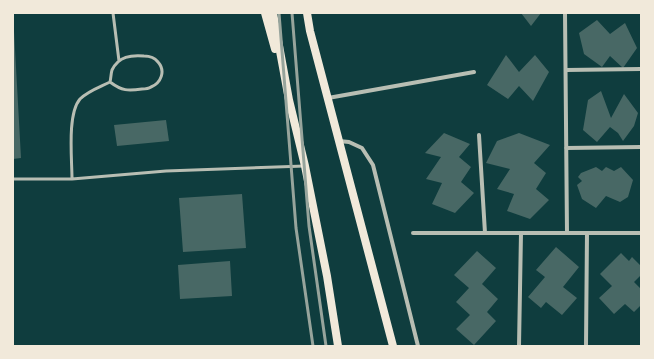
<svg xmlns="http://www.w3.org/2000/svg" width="654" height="359" font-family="Jost,sans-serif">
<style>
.building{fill:#486865}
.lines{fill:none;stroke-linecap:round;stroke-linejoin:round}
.service{stroke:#b8beb3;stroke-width:3}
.minor{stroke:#b8beb3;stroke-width:4}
.secondary{stroke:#f1e9da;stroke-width:8}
.rail{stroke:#97a49c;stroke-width:3}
</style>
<rect width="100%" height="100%" fill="#0f3d3e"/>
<path class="building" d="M 521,13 L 541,13 L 531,26 Z
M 597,20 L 610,34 L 625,23 L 637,48 L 623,68 L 610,56 L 602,67 L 584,54 L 579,33 Z
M 13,31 L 14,31 L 21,158 L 13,159 Z
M 506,55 L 519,72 L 535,55 L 549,72 L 533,101 L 519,86 L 508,99 L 487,85 Z
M 601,91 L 611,118 L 624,94 L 638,113 L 634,126 L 623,141 L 618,133 L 610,127 L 597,142 L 583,130 L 588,100 Z
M 166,120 L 169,141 L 117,146 L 114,125 Z
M 444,133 L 470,144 L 459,157 L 471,167 L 461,182 L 474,193 L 455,213 L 432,204 L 442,183 L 426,179 L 441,157 L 425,153 Z
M 519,133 L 550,145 L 534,163 L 546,173 L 536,189 L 549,200 L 530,219 L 507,211 L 514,194 L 497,189 L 510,169 L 486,163 L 497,141 Z
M 596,167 L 602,171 L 606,167 L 614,171 L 621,167 L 633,180 L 628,197 L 620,202 L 606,196 L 596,208 L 582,199 L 577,185 L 582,181 L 578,177 L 581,173 Z
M 242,194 L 246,248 L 183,252 L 179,198 Z
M 556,247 L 579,267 L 563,287 L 577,298 L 562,315 L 546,302 L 541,308 L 528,297 L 545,277 L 536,270 Z
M 477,251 L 496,268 L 482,284 L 498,299 L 487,312 L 496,321 L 474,345 L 456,329 L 470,315 L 456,302 L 469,288 L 454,275 Z
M 621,253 L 629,261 L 632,257 L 641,266 L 641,275 L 634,282 L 641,289 L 641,305 L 634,312 L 625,304 L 614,314 L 599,298 L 612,286 L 600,274 Z
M 230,261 L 232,296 L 180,299 L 178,265 Z"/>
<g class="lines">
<path class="service" d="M 113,13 L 119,61
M 13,179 L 72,179 L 166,171 L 305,166
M 72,179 C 72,159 67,114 80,99 C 88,91 100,87 110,82 C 122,91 128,91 142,89 C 145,89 148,89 151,87 C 161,83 166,71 158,62 C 155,58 149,56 144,56 C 131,55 119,56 112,70 C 111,73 111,78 110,82"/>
<path class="minor" d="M 565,13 L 567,233
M 566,70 L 641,69
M 328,98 L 474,72
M 479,135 L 485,233
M 339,141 L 349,142 L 362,148 L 373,165 L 418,346
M 566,148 L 641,147
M 413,233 L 641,233
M 519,346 L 521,233
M 586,346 L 587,233"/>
<path class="secondary" d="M 265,13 L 275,49
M 273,13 L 289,100 L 305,166 L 327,276 L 338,346
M 307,13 L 310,31 L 393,346"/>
<path class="rail" d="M 279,13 L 296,228 L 313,346
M 292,13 L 309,226 L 326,346"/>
</g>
<rect width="654" height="359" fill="none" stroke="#f1e9da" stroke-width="28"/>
</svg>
